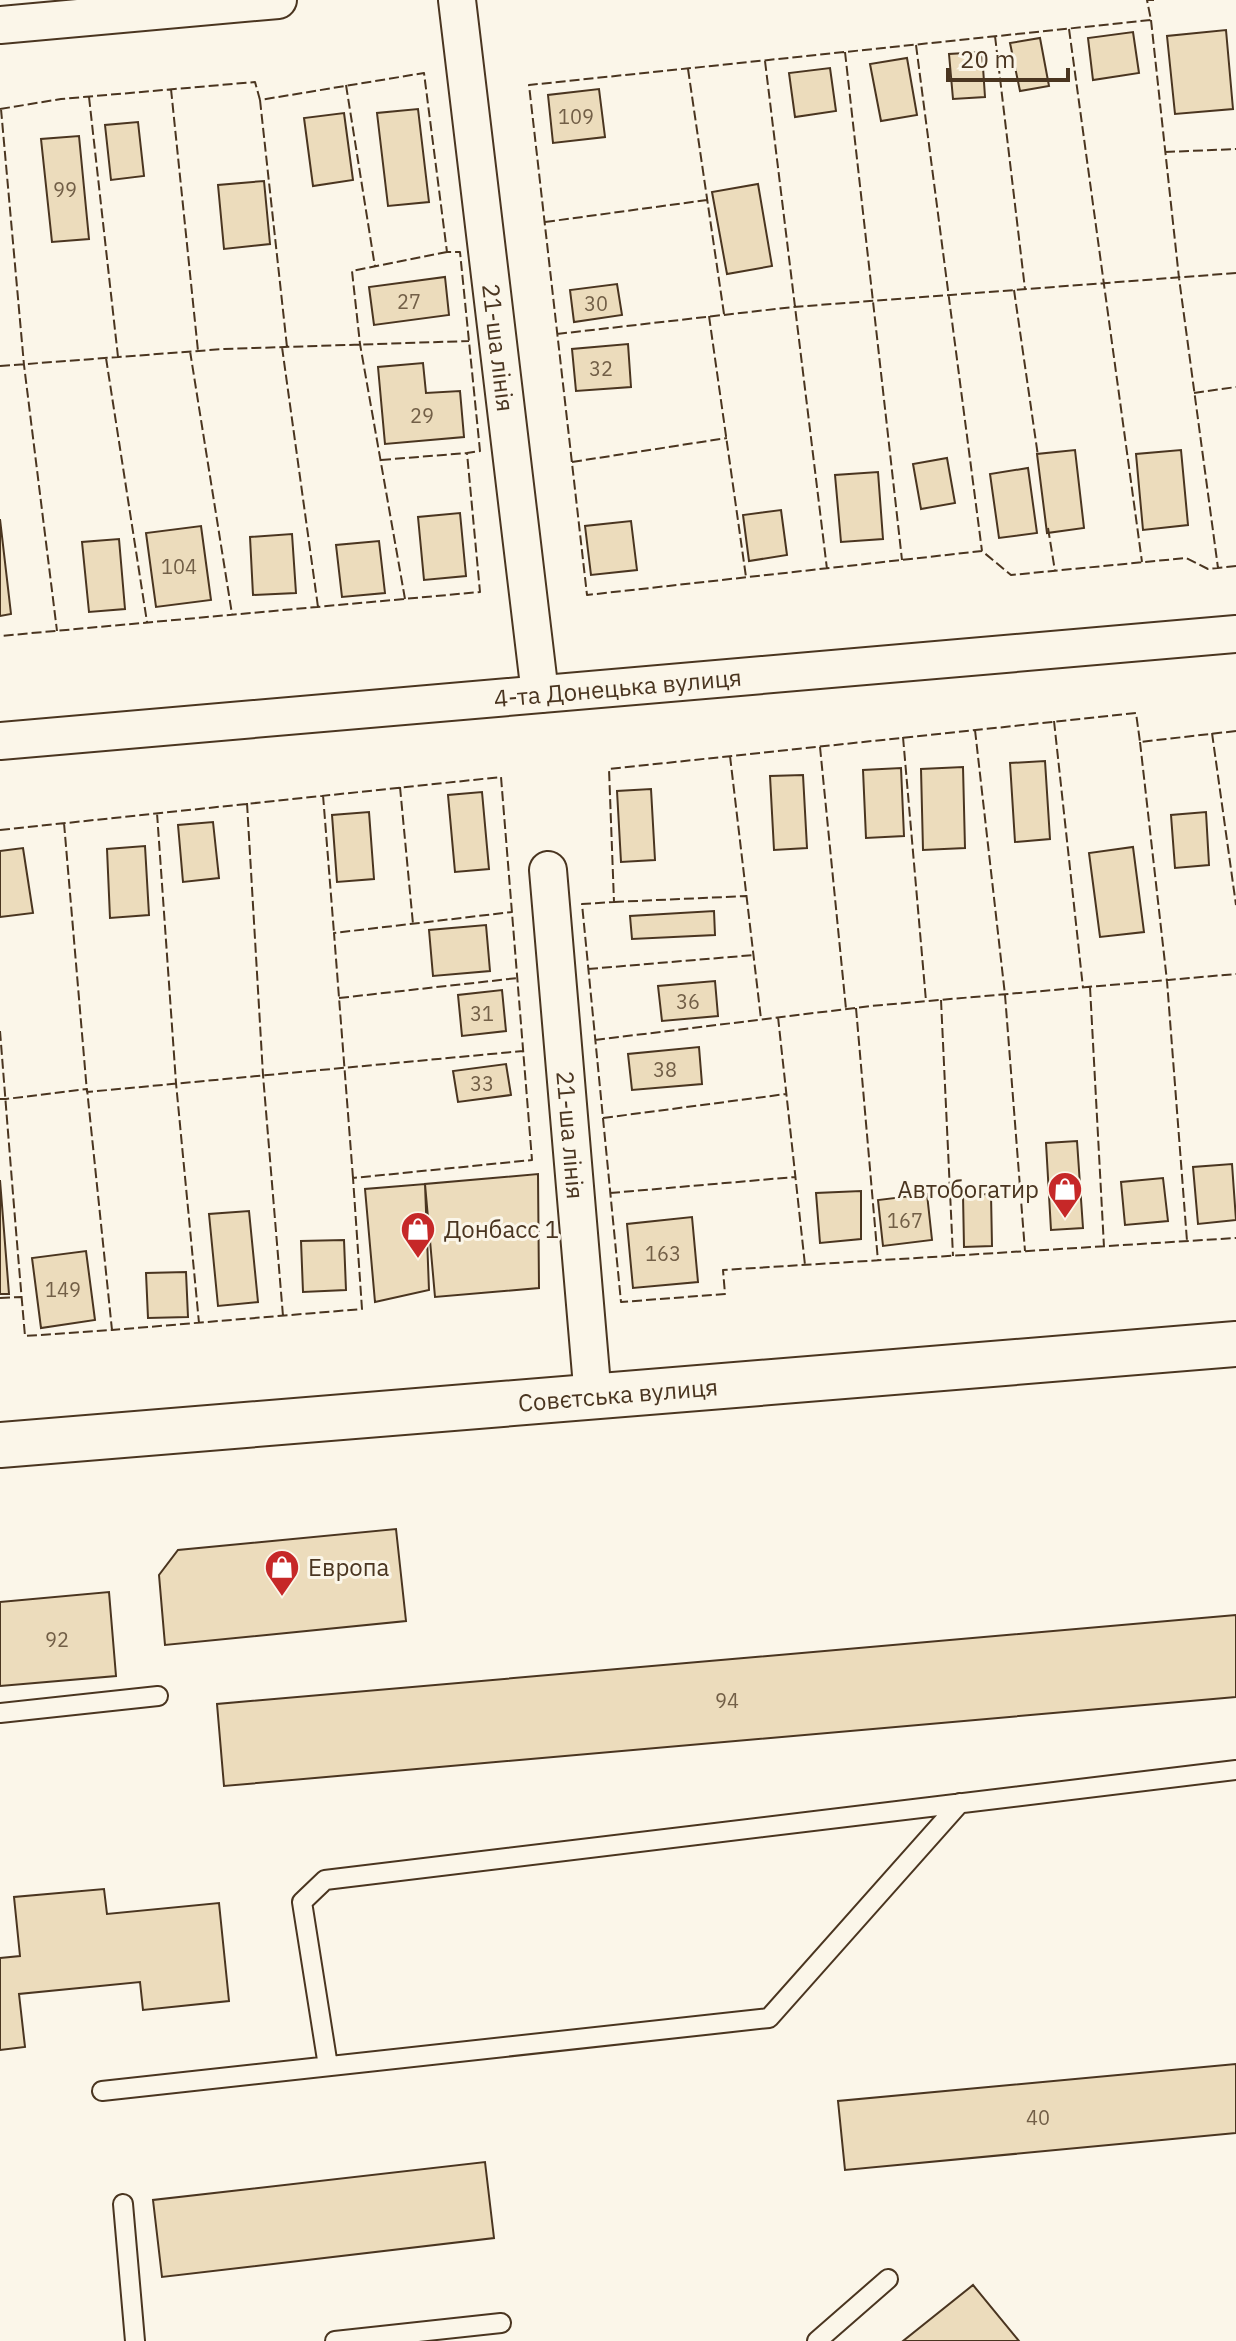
<svg xmlns="http://www.w3.org/2000/svg" width="1236" height="2341" font-family="'IBM Plex Sans',sans-serif">
<style>
.building{fill:#ecdcbc;stroke:#4a3520;stroke-width:2}
.lines{fill:none;stroke-linecap:round;stroke-linejoin:round}
.lane-casing{stroke:#4a3520;stroke-width:22}
.street-casing{stroke:#4a3520;stroke-width:40}
.primary-casing{stroke:#4a3520;stroke-width:48}
.lane{stroke:#fbf6e9;stroke-width:18}
.street{stroke:#fbf6e9;stroke-width:36}
.primary{stroke:#fbf6e9;stroke-width:44}
.fence{stroke:#4a3520;stroke-width:2;stroke-dasharray:10 4;stroke-linecap:butt}
.labels{text-anchor:middle;dominant-baseline:central;stroke-width:6;stroke-linejoin:round;paint-order:stroke}
.number-label{font-size:20px;fill:#725f47}
.street-label{font-size:24px;fill:#4a3520;stroke:#fbf6e9}
.poi-label{font-size:24px;fill:#4a3520;stroke:#fbf6e9;text-anchor:start}
</style>
<rect width="100%" height="100%" fill="#fbf6e9"/>
<path class="building" d="M 1226,30 L 1233,109 L 1175,114 L 1167,36 Z
M 1133,32 L 1139,73 L 1093,80 L 1088,38 Z
M 1040,38 L 1049,86 L 1020,91 L 1010,43 Z
M 982,52 L 985,97 L 953,99 L 949,54 Z
M 907,58 L 917,115 L 881,121 L 870,64 Z
M 830,68 L 836,111 L 795,117 L 789,73 Z
M 599,89 L 605,137 L 553,143 L 548,95 Z
M 418,109 L 429,202 L 388,206 L 377,113 Z
M 344,113 L 353,180 L 313,186 L 304,118 Z
M 138,122 L 144,176 L 111,180 L 105,125 Z
M 79,136 L 89,239 L 52,242 L 41,139 Z
M 264,181 L 270,244 L 224,249 L 218,185 Z
M 758,184 L 772,266 L 727,274 L 712,192 Z
M 445,277 L 449,315 L 374,325 L 369,287 Z
M 617,284 L 622,315 L 574,322 L 570,290 Z
M 628,344 L 631,387 L 576,391 L 572,349 Z
M 423,363 L 426,393 L 460,391 L 464,437 L 385,444 L 378,367 Z
M 1075,450 L 1084,528 L 1047,533 L 1037,454 Z
M 1181,450 L 1188,525 L 1143,530 L 1136,454 Z
M 947,458 L 955,503 L 921,509 L 913,464 Z
M 1028,468 L 1037,533 L 999,538 L 990,474 Z
M 878,472 L 883,539 L 841,542 L 835,475 Z
M 781,510 L 787,555 L 749,561 L 743,515 Z
M 460,513 L 466,576 L 424,580 L 418,517 Z
M 0,519 L 11,614 L 0,616 Z
M 631,521 L 637,570 L 591,575 L 585,526 Z
M 201,526 L 211,600 L 156,607 L 146,533 Z
M 292,534 L 296,593 L 253,595 L 250,537 Z
M 119,539 L 125,609 L 89,612 L 82,542 Z
M 379,541 L 385,593 L 342,597 L 336,545 Z
M 1045,761 L 1050,839 L 1015,842 L 1010,763 Z
M 963,767 L 965,848 L 923,850 L 921,769 Z
M 901,768 L 904,836 L 866,838 L 863,770 Z
M 803,775 L 807,848 L 774,850 L 770,776 Z
M 651,789 L 655,860 L 621,862 L 617,791 Z
M 482,792 L 489,869 L 455,872 L 448,795 Z
M 369,812 L 374,879 L 337,882 L 332,815 Z
M 1206,812 L 1209,865 L 1175,868 L 1171,815 Z
M 213,822 L 219,878 L 183,882 L 178,825 Z
M 145,846 L 149,915 L 110,918 L 107,849 Z
M 1133,847 L 1144,932 L 1100,937 L 1089,853 Z
M 23,848 L 33,913 L 0,917 L 0,851 Z
M 714,911 L 715,935 L 632,939 L 630,916 Z
M 486,925 L 490,971 L 433,976 L 429,930 Z
M 715,981 L 718,1016 L 662,1021 L 658,986 Z
M 502,990 L 506,1031 L 462,1036 L 458,995 Z
M 699,1047 L 702,1084 L 632,1090 L 628,1054 Z
M 506,1064 L 511,1095 L 458,1102 L 453,1071 Z
M 1077,1141 L 1083,1228 L 1051,1230 L 1046,1143 Z
M 1232,1164 L 1236,1220 L 1198,1224 L 1193,1167 Z
M 538,1174 L 539,1288 L 435,1297 L 425,1184 Z
M 1163,1178 L 1168,1221 L 1125,1225 L 1121,1182 Z
M 0,1180 L 9,1294 L 0,1294 Z
M 425,1184 L 429,1290 L 375,1302 L 365,1189 Z
M 861,1191 L 861,1239 L 820,1243 L 816,1193 Z
M 927,1194 L 932,1240 L 883,1246 L 878,1200 Z
M 991,1194 L 992,1246 L 964,1247 L 963,1195 Z
M 249,1211 L 258,1302 L 218,1306 L 209,1214 Z
M 692,1217 L 698,1282 L 633,1288 L 627,1224 Z
M 344,1240 L 346,1290 L 303,1292 L 301,1241 Z
M 86,1251 L 95,1320 L 41,1328 L 32,1258 Z
M 186,1272 L 188,1317 L 148,1318 L 146,1273 Z
M 396,1529 L 406,1621 L 165,1645 L 159,1575 L 178,1550 Z
M 109,1592 L 116,1676 L 0,1686 L 0,1602 Z
M 1236,1615 L 1236,1697 L 224,1786 L 217,1704 Z
M 104,1889 L 107,1914 L 219,1903 L 229,2001 L 143,2010 L 140,1982 L 19,1994 L 25,2047 L 0,2050 L 0,1958 L 20,1956 L 14,1897 Z
M 1236,2064 L 1236,2133 L 845,2170 L 838,2101 Z
M 485,2162 L 494,2238 L 162,2277 L 153,2200 Z
M 973,2285 L 1019,2341 L 903,2341 Z"/>
<g class="lines">
<g class="lane-casing">
<path id="lane" d="M 0,1713 L 158,1696
M 328,2066 L 302,1902 L 325,1880 L 1236,1770
M 102,2091 L 769,2018 L 960,1803
M 123,2204 L 135,2341
M 335,2341 L 501,2323
M 817,2341 L 888,2279"/>
</g>
<g class="street-casing">
<g id="street">
<path id="s1" d="M 457,0 L 540,694"/>
<path d="M 0,25 L 278,0"/>
<path id="s2" d="M 0,741 L 1236,634"/>
<path id="s3" d="M 548,870 L 593,1398"/>
</g>
</g>
<g class="primary-casing">
<g id="primary">
<path id="s4" d="M 0,1445 L 1236,1344"/>
</g>
</g>
<use href="#lane" class="lane"/>
<use href="#street" class="street"/>
<use href="#primary" class="primary"/>
<path class="fence" d="M 1154,0 L 1147,0 L 1151,20 L 529,85 L 587,595 L 982,551 L 1011,575 L 1186,558 L 1208,569 L 1236,566
M 1151,20 L 1179,278 L 1218,568
M 1069,29 L 1142,562
M 995,36 L 1025,289
M 916,45 L 982,551
M 845,52 L 902,560
M 765,61 L 827,569
M 688,69 L 724,314
M 346,85 L 375,267
M 171,89 L 198,351
M 89,97 L 118,357
M 260,100 L 287,347
M 0,109 L 61,99 L 255,82 L 260,100 L 424,73 L 447,252 L 460,252 L 480,451 L 467,453 L 480,592 L 0,636
M 1,109 L 24,365 L 57,631
M 1165,152 L 1236,149
M 545,222 L 707,200
M 1014,290 L 1038,456
M 709,316 L 746,577
M 557,334 L 793,307 L 1236,273
M 282,347 L 318,607
M 190,351 L 232,614
M 106,358 L 147,622
M 0,366 L 224,349 L 469,341
M 1194,393 L 1236,387
M 381,460 L 467,453
M 572,462 L 727,438
M 1048,528 L 1055,571
M 405,599 L 360,344 L 352,271 L 447,252
M 1054,721 L 1083,988
M 975,730 L 1005,995 L 1025,1251
M 1236,731 L 1140,742 L 1136,713 L 609,769 L 614,902 L 582,904 L 621,1302 L 725,1294 L 723,1270 L 1236,1238
M 1212,733 L 1236,905
M 903,737 L 926,1001
M 1140,742 L 1167,981 L 1187,1241
M 820,747 L 846,1009
M 730,756 L 761,1019
M 400,787 L 413,924
M 323,795 L 334,933
M 247,803 L 263,1075 L 283,1316
M 157,813 L 176,1083 L 199,1323
M 64,823 L 87,1092 L 523,1051
M 0,830 L 501,777 L 532,1160 L 353,1178 L 362,1309 L 112,1330
M 614,902 L 747,896
M 588,969 L 754,955
M 1090,987 L 1104,1247
M 339,998 L 518,978
M 941,1000 L 953,1256
M 856,1008 L 878,1261
M 778,1017 L 805,1265
M 0,1031 C 8,1132 16,1234 25,1336 L 112,1330 L 87,1089 L 6,1099 L 0,1099
M 595,1040 L 871,1006 L 1236,974
M 603,1118 L 786,1094
M 353,1178 L 334,933 L 512,912
M 610,1193 L 795,1177
M 0,1298 L 22,1297"/>
</g>
<defs>
<g id="shop-pin" transform="scale(1.8)"><path d="M0 17L-7.5 6A9.5 9.5 0 1 1 7.5 6Z" fill="#c62828" stroke="#fbf6e9"/><path d="M-5-2.5h2.3a2.7 3.5 0 0 1 5.4 0H5L5.5 6h-11ZM-1.5-2.5h3a1.5 2.3 0 0 0-3 0Z" fill="#fff"/></g>
</defs>
<g fill-rule="evenodd">
<use href="#shop-pin" x="1065" y="1189"/>
<use href="#shop-pin" x="418" y="1229"/>
<use href="#shop-pin" x="282" y="1567"/>
</g>
<g class="labels">
<g class="number-label">
<text x="576" y="116">109</text>
<text x="65" y="189">99</text>
<text x="409" y="301">27</text>
<text x="596" y="303">30</text>
<text x="601" y="368">32</text>
<text x="422" y="415">29</text>
<text x="179" y="566">104</text>
<text x="688" y="1001">36</text>
<text x="482" y="1013">31</text>
<text x="665" y="1069">38</text>
<text x="482" y="1083">33</text>
<text x="905" y="1220">167</text>
<text x="663" y="1253">163</text>
<text x="63" y="1289">149</text>
<text x="57" y="1639">92</text>
<text x="727" y="1700">94</text>
<text x="1038" y="2117">40</text>
</g>
<g class="street-label">
<text stroke="none"><textPath href="#s1" startOffset="350">21-ша лінія</textPath></text>
<text stroke="none"><textPath href="#s2" startOffset="620">4-та Донецька вулиця</textPath></text>
<text stroke="none"><textPath href="#s3" startOffset="266">21-ша лінія</textPath></text>
<text stroke="none"><textPath href="#s4" startOffset="620">Совєтська вулиця</textPath></text>
</g>
<g class="poi-label">
<text x="1039" y="1189" text-anchor="end">Автобогатир</text>
<text x="444" y="1229">Донбасс 1</text>
<text x="308" y="1567">Европа</text>
</g>
</g>
<path d="M948 68v12h120v-12" fill="none" stroke="#4a3520" stroke-width="4"/>
<text x="960" y="68" font-size="24" fill="#4a3520" stroke="#fbf6e9" stroke-width="6" paint-order="stroke">20 m</text>
</svg>
